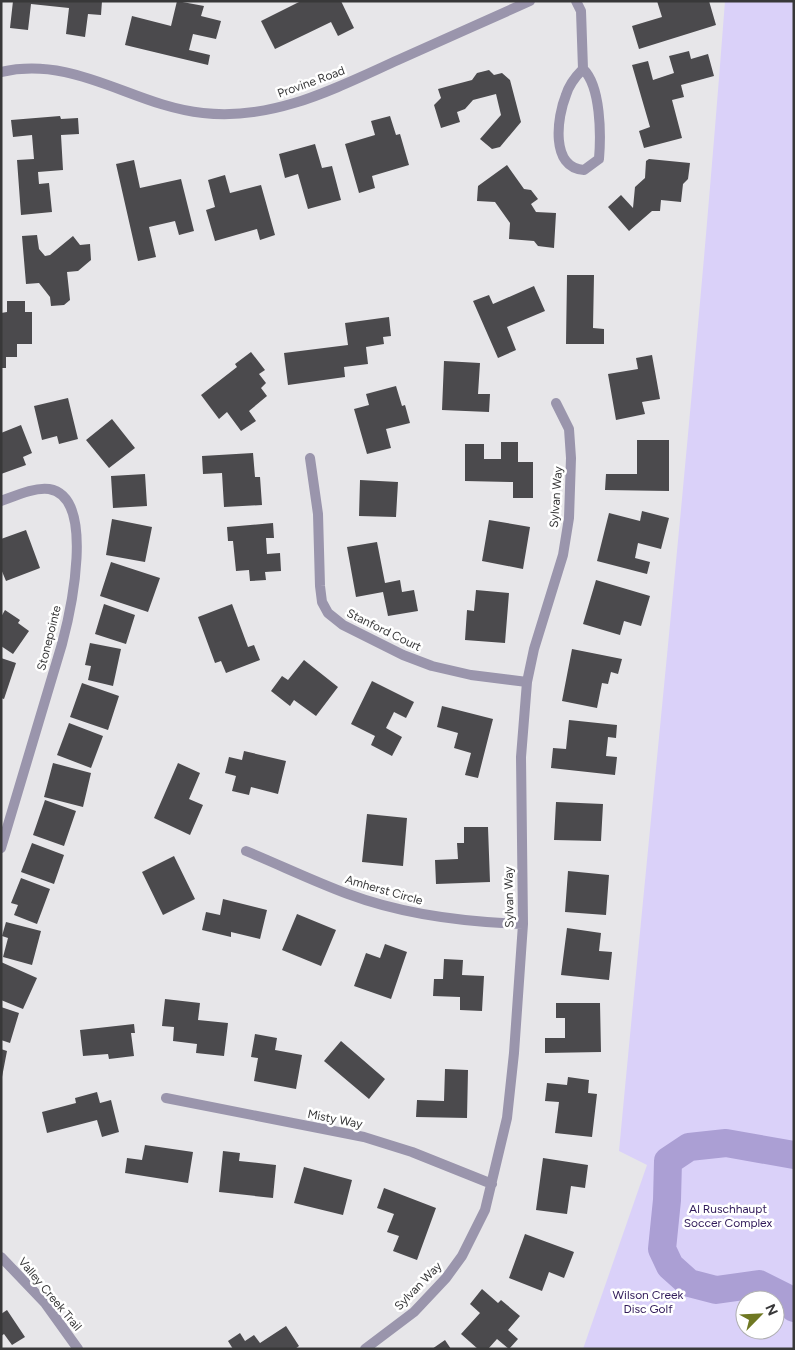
<svg xmlns="http://www.w3.org/2000/svg" width="795" height="1350" font-family="Figtree,sans-serif">
<style>
.green{fill:#dad1f9;fill-rule:evenodd}
.lines{fill:none;stroke-linecap:round;stroke-linejoin:round}
.river{stroke:#ab9fd4;stroke-width:28}
.building{fill:#4b4a4d}
.street{stroke:#9a95ac;stroke-width:10}
.labels{text-anchor:middle;dominant-baseline:central;stroke-width:5;stroke-linejoin:round;paint-order:stroke}
.street-label{font-size:12px;fill:#383839;stroke:#fff}
.park-label{font-size:12px;fill:#301a59;stroke:#fff}
</style>
<rect width="100%" height="100%" fill="#e7e6e9"/>
<path class="green" d="M 725,1 L 794,1 L 794,1349 L 583,1349 L 647,1165 L 619,1151 C 655,768 696,385 725,1 ZM 745,1300 L 775,1300 L 775,1330 L 745,1330 Z"/>
<g class="lines">
<path class="river" d="M 794,1155 L 726,1143 L 689,1147 L 668,1161 L 667,1200 L 662,1249 L 670,1266 L 689,1283 L 716,1290 L 759,1284 L 785,1297 L 794,1308"/>
</g>
<path class="building" d="M 13,1 L 102,1 L 101,15 L 88,14 L 85,37 L 66,34 L 69,8 L 31,4 L 28,30 L 10,28 Z
M 177,1 L 204,6 L 201,16 L 221,21 L 216,39 L 193,34 L 189,50 L 210,55 L 208,65 L 125,45 L 132,16 L 171,26 Z
M 301,1 L 341,1 L 354,28 L 338,36 L 331,22 L 275,49 L 261,21 Z
M 657,1 L 709,1 L 716,25 L 639,49 L 632,26 L 662,17 Z
M 689,51 L 691,59 L 708,54 L 714,76 L 681,85 L 684,97 L 672,100 L 682,138 L 644,148 L 639,131 L 650,127 L 632,65 L 648,61 L 653,80 L 674,73 L 669,56 Z
M 489,70 L 494,75 L 502,73 L 510,80 L 521,122 L 500,147 L 492,149 L 480,139 L 501,115 L 496,94 L 473,100 L 465,109 L 457,112 L 460,122 L 441,128 L 434,105 L 441,98 L 438,89 L 472,80 L 477,73 Z
M 60,116 L 61,119 L 78,118 L 79,134 L 61,135 L 63,170 L 38,172 L 39,184 L 49,183 L 52,212 L 21,215 L 17,160 L 34,159 L 32,135 L 13,137 L 11,120 Z
M 390,116 L 396,135 L 400,134 L 409,165 L 372,176 L 375,188 L 359,193 L 345,144 L 375,135 L 371,121 Z
M 315,144 L 322,168 L 332,166 L 341,200 L 308,209 L 298,174 L 285,178 L 279,154 Z
M 649,159 L 690,163 L 688,179 L 683,184 L 681,202 L 661,200 L 660,211 L 652,211 L 629,231 L 608,207 L 621,195 L 633,208 L 635,187 L 645,178 L 646,161 Z
M 134,160 L 140,188 L 181,179 L 194,231 L 179,235 L 175,221 L 149,227 L 156,257 L 138,261 L 116,164 Z
M 507,165 L 524,189 L 531,190 L 538,199 L 531,204 L 536,212 L 556,213 L 554,248 L 538,246 L 534,241 L 509,239 L 510,223 L 495,202 L 477,201 L 478,186 Z
M 225,175 L 230,193 L 261,185 L 275,235 L 260,240 L 257,229 L 215,241 L 206,210 L 215,207 L 208,180 Z
M 37,235 L 39,249 L 45,256 L 50,255 L 73,236 L 80,245 L 90,244 L 91,260 L 78,271 L 67,272 L 70,300 L 64,305 L 51,306 L 50,297 L 39,283 L 26,284 L 22,236 Z
M 567,275 L 594,275 L 593,328 L 604,329 L 604,344 L 566,344 Z
M 534,286 L 545,311 L 507,327 L 516,350 L 498,358 L 473,301 L 489,295 L 493,304 Z
M 7,301 L 25,301 L 25,312 L 32,312 L 32,344 L 17,344 L 17,357 L 6,357 L 6,368 L 1,368 L 1,313 L 7,312 Z
M 389,317 L 391,336 L 383,337 L 384,344 L 366,347 L 368,364 L 344,367 L 345,377 L 288,385 L 284,353 L 348,345 L 345,323 Z
M 251,352 L 265,370 L 259,374 L 266,383 L 261,388 L 267,396 L 249,411 L 256,421 L 241,431 L 227,412 L 219,419 L 201,395 L 237,367 L 235,364 Z
M 652,355 L 660,399 L 642,402 L 645,414 L 616,420 L 608,374 L 638,369 L 636,358 Z
M 444,361 L 480,363 L 478,394 L 490,394 L 489,412 L 442,410 Z
M 396,386 L 402,406 L 405,405 L 410,423 L 386,429 L 391,448 L 367,454 L 354,409 L 369,405 L 366,394 Z
M 68,398 L 78,439 L 59,444 L 57,436 L 42,440 L 34,406 Z
M 112,419 L 135,448 L 109,468 L 86,440 Z
M 21,425 L 32,453 L 23,457 L 26,465 L 1,474 L 1,433 Z
M 637,440 L 669,440 L 669,491 L 605,490 L 606,474 L 637,474 Z
M 501,442 L 518,442 L 518,462 L 533,462 L 533,498 L 513,498 L 513,482 L 465,481 L 465,444 L 484,444 L 484,459 L 501,459 Z
M 253,453 L 255,477 L 260,477 L 262,505 L 224,507 L 222,473 L 203,474 L 202,456 Z
M 145,474 L 147,506 L 113,508 L 111,476 Z
M 360,480 L 398,482 L 396,517 L 359,516 Z
M 642,511 L 669,518 L 661,549 L 638,543 L 635,558 L 650,562 L 647,574 L 597,561 L 609,513 L 640,521 Z
M 112,519 L 152,527 L 145,562 L 106,555 Z
M 489,520 L 530,527 L 523,569 L 482,561 Z
M 273,523 L 274,538 L 266,538 L 267,554 L 280,553 L 281,571 L 265,572 L 266,580 L 250,581 L 249,570 L 236,571 L 233,541 L 228,541 L 227,527 Z
M 26,530 L 40,568 L 6,581 L 1,569 L 1,539 Z
M 377,542 L 385,583 L 400,580 L 402,592 L 414,590 L 418,611 L 388,616 L 383,592 L 356,597 L 347,547 Z
M 111,562 L 160,578 L 148,612 L 100,596 Z
M 596,580 L 650,596 L 641,626 L 624,621 L 620,635 L 583,624 Z
M 476,590 L 509,593 L 505,643 L 465,640 L 467,610 L 474,611 Z
M 104,604 L 135,615 L 126,644 L 95,634 Z
M 232,604 L 248,647 L 254,645 L 260,660 L 226,673 L 221,661 L 215,663 L 198,617 Z
M 5,610 L 20,620 L 18,623 L 29,631 L 13,654 L 1,646 L 1,617 Z
M 90,643 L 121,649 L 113,686 L 88,680 L 91,666 L 85,665 Z
M 572,649 L 622,659 L 618,674 L 611,672 L 608,684 L 602,683 L 597,708 L 562,701 Z
M 1,658 L 16,663 L 4,699 L 1,698 Z
M 304,660 L 338,687 L 316,716 L 294,700 L 290,706 L 271,691 L 282,676 L 288,680 Z
M 372,681 L 414,702 L 406,718 L 394,712 L 386,728 L 402,737 L 392,756 L 371,745 L 375,736 L 351,724 Z
M 82,683 L 119,696 L 108,730 L 70,717 Z
M 442,706 L 493,719 L 478,778 L 465,775 L 471,753 L 454,748 L 458,733 L 437,727 Z
M 569,720 L 617,725 L 616,738 L 608,737 L 606,756 L 617,757 L 615,775 L 551,768 L 553,748 L 566,749 Z
M 69,723 L 103,736 L 91,768 L 57,755 Z
M 244,751 L 286,761 L 278,794 L 251,787 L 249,795 L 232,791 L 236,776 L 225,773 L 229,757 L 242,760 Z
M 53,763 L 91,773 L 83,807 L 44,797 Z
M 178,763 L 200,773 L 189,799 L 203,805 L 190,835 L 154,818 Z
M 45,800 L 76,811 L 64,846 L 33,835 Z
M 556,802 L 603,804 L 601,841 L 554,840 Z
M 367,814 L 407,818 L 403,866 L 362,862 Z
M 464,827 L 488,827 L 490,882 L 436,884 L 435,860 L 458,859 L 457,843 L 464,843 Z
M 32,843 L 64,855 L 54,884 L 21,872 Z
M 174,856 L 195,899 L 163,915 L 142,872 Z
M 568,871 L 609,875 L 606,915 L 565,912 Z
M 21,878 L 50,889 L 37,924 L 14,915 L 18,905 L 11,903 Z
M 223,899 L 267,910 L 260,939 L 231,932 L 231,937 L 202,930 L 206,912 L 220,915 Z
M 297,914 L 336,930 L 321,966 L 282,950 Z
M 6,922 L 41,931 L 32,965 L 3,957 L 8,938 L 2,936 Z
M 567,928 L 601,933 L 599,951 L 612,952 L 609,980 L 561,975 Z
M 385,944 L 407,952 L 391,999 L 354,986 L 366,953 L 380,958 Z
M 444,959 L 463,960 L 462,975 L 484,976 L 482,1011 L 460,1010 L 460,997 L 433,996 L 434,979 L 443,979 Z
M 1,962 L 37,978 L 23,1009 L 1,1000 Z
M 165,999 L 200,1003 L 198,1020 L 228,1023 L 224,1056 L 196,1053 L 197,1044 L 173,1041 L 174,1027 L 162,1026 Z
M 556,1003 L 600,1003 L 601,1052 L 545,1053 L 545,1038 L 565,1038 L 565,1018 L 556,1018 Z
M 1,1007 L 19,1013 L 10,1043 L 1,1040 Z
M 134,1024 L 135,1033 L 131,1033 L 134,1056 L 109,1059 L 108,1054 L 83,1056 L 80,1030 Z
M 255,1034 L 277,1038 L 275,1050 L 302,1055 L 296,1089 L 254,1081 L 258,1058 L 251,1057 Z
M 341,1041 L 385,1079 L 369,1099 L 324,1061 Z
M 1,1049 L 7,1051 L 2,1077 L 1,1077 Z
M 445,1069 L 468,1070 L 467,1118 L 416,1117 L 417,1100 L 444,1101 Z
M 568,1077 L 589,1080 L 588,1093 L 597,1094 L 592,1137 L 555,1133 L 559,1102 L 545,1101 L 547,1083 L 567,1085 Z
M 97,1092 L 100,1103 L 111,1100 L 119,1132 L 102,1137 L 97,1120 L 47,1133 L 42,1112 L 76,1103 L 75,1098 Z
M 145,1145 L 193,1152 L 188,1183 L 125,1173 L 127,1158 L 142,1160 Z
M 223,1151 L 240,1153 L 239,1161 L 276,1165 L 273,1198 L 219,1192 Z
M 543,1158 L 588,1165 L 585,1188 L 571,1186 L 567,1214 L 536,1210 Z
M 304,1167 L 352,1180 L 343,1215 L 294,1203 Z
M 384,1188 L 436,1208 L 417,1260 L 393,1251 L 399,1236 L 387,1232 L 394,1214 L 377,1208 Z
M 525,1234 L 574,1252 L 564,1278 L 549,1272 L 542,1291 L 509,1278 Z
M 482,1289 L 498,1303 L 501,1300 L 520,1316 L 508,1330 L 518,1339 L 509,1349 L 497,1339 L 488,1349 L 478,1349 L 461,1334 L 480,1313 L 470,1304 Z
M 7,1310 L 25,1337 L 12,1345 L 4,1334 L 1,1336 L 1,1314 Z
M 286,1326 L 299,1346 L 295,1349 L 233,1349 L 228,1341 L 240,1333 L 245,1341 L 254,1335 L 260,1343 Z
M 445,1340 L 451,1349 L 432,1349 Z"/>
<g class="lines">
<path class="street" d="M 576,1 L 581,11 L 583,69
M 583,69 C 601,86 601,135 599,159 L 584,170 C 550,168 557,117 566,95 C 569,85 576,76 583,69 Z
M 1,72 C 76,55 133,106 203,113 C 274,121 336,88 398,60 C 442,40 486,21 530,1
M 310,458 L 318,514 L 320,586 L 322,602 L 328,613 L 343,625 L 403,655 L 432,666 L 471,675 L 527,682
M 1,501 C 15,496 34,487 49,489 C 97,497 70,614 62,644 L 1,848
M 246,851 C 280,865 313,881 348,894 C 404,915 463,922 523,924
M 166,1098 L 364,1137 L 412,1152 L 492,1184
M 1,1257 L 45,1303 L 78,1349
M 365,1349 L 414,1312 L 446,1278 L 462,1256 L 485,1210 L 507,1118 L 514,1053 L 523,924 L 521,757 L 527,682 L 534,649 L 563,555 L 569,518 L 571,458 L 569,429 L 556,403"/>
</g>
<g class="labels">
<g class="street-label">
<text transform="translate(311 82) rotate(-20)">Provine Road</text>
<text transform="translate(556 497) rotate(-86)">Sylvan Way</text>
<text transform="translate(384 630) rotate(26)">Stanford Court</text>
<text transform="translate(49 638) rotate(-76)">Stonepointe</text>
<text transform="translate(384 890) rotate(16)">Amherst Circle</text>
<text transform="translate(509 897) rotate(-91)">Sylvan Way</text>
<text transform="translate(335 1119) rotate(11)">Misty Way</text>
<text transform="translate(418 1286) rotate(-46)">Sylvan Way</text>
<text transform="translate(50 1294) rotate(50)">Valley Creek Trail</text>
</g>
<g class="park-label">
<text x="728" y="1209">Al Ruschhaupt<tspan x="728" dy="14">Soccer Complex</tspan></text>
<text x="648" y="1295">Wilson Creek<tspan x="648" dy="14">Disc Golf</tspan></text>
</g>
</g>
<rect width="795" height="1350" fill="none" stroke="#383839" stroke-width="5"/>
<g transform="translate(760 1315) rotate(66)"><circle r="24" fill="#ffffff" stroke="#afafb0"/>
<path d="M0-4L9 19L0 12L-9 19Z" fill="#6f7822"/>
<text y="-8" font-size="14" font-weight="bold" text-anchor="middle" fill="#383839">N</text>
</g>
</svg>
